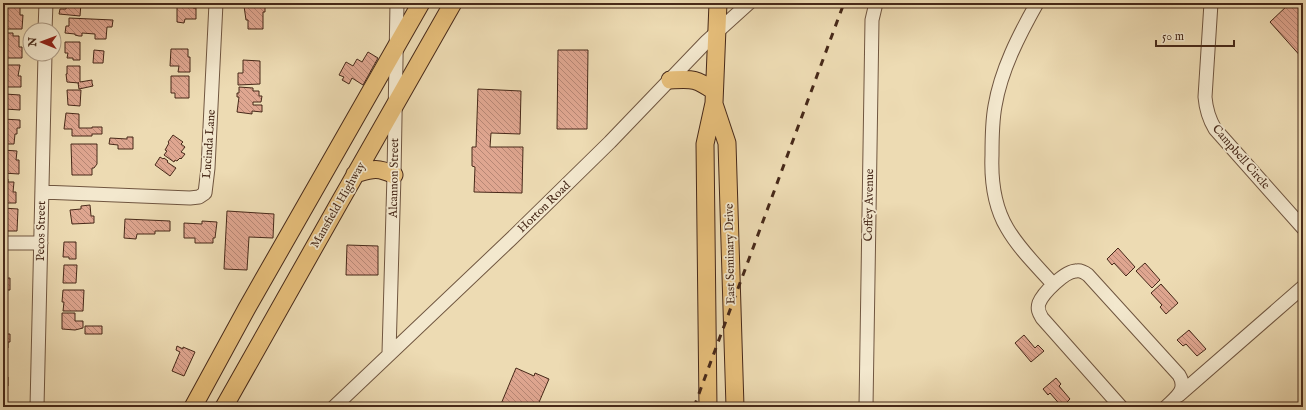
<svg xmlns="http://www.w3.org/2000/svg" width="1306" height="410" font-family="'IM FELL English',serif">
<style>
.building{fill:url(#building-back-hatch);stroke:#472919}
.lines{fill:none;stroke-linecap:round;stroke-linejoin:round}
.minor-casing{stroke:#705640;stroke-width:15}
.major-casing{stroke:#472919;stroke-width:19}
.minor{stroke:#f3e8ce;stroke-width:13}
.major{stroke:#e6be7a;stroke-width:17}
.rail{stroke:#472919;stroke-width:3;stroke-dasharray:7 7;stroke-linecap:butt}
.labels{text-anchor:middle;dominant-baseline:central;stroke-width:3.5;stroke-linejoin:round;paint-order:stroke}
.street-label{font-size:12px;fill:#472919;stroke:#f3e8ce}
</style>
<defs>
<pattern id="building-back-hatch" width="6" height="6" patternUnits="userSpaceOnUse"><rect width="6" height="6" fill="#dfa690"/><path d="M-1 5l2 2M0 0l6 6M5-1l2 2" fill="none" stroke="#b78775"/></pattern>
</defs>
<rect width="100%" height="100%" fill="#eddbb3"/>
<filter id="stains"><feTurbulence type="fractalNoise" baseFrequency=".005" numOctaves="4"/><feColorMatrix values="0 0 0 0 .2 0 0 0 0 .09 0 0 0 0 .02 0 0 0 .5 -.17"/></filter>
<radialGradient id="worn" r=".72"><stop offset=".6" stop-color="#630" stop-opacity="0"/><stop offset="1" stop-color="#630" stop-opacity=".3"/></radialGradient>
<path class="building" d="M 67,3 L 81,3 L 80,16 L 59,14 L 60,9 L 66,9 Z
M 177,3 L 193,3 L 193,8 L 196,8 L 196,19 L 185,19 L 184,23 L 177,22 Z
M 1287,3 L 1297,3 L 1303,10 L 1303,59 L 1270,22 L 1289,4 Z
M 6,6 L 20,6 L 20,15 L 23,15 L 22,29 L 5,29 Z
M 244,6 L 265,6 L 265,12 L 263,12 L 263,29 L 248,29 L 248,20 L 246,20 Z
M 69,18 L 113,20 L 112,27 L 107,27 L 106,39 L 95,39 L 95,34 L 82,33 L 82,36 L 79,36 L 75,35 L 75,34 L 65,33 L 66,26 L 69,26 Z
M 6,33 L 13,33 L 13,36 L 19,36 L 19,47 L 22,47 L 22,58 L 5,58 Z
M 65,42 L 80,42 L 80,60 L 73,60 L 73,58 L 67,58 L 68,53 L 65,53 Z
M 171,49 L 188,49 L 188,57 L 190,57 L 190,72 L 178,72 L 179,66 L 170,66 Z
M 94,50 L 104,51 L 103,63 L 93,63 Z
M 558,50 L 588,50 L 587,129 L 557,129 Z
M 368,52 L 378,58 L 363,85 L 352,78 L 349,84 L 342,80 L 344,77 L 339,75 L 346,62 L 353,66 L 357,59 L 362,62 Z
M 243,60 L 260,61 L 260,84 L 238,85 L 238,73 L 243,73 Z
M 5,65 L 20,65 L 18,76 L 21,76 L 21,87 L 4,87 Z
M 67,66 L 80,66 L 80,82 L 92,80 L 92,83 L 93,86 L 79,89 L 78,83 L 79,83 L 67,82 L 66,74 L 67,74 Z
M 171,76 L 189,76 L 189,98 L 175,98 L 175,93 L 171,93 Z
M 239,87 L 253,88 L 253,91 L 259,91 L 259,96 L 262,96 L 261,102 L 253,102 L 253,105 L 262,105 L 262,112 L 252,111 L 252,114 L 237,112 L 239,97 L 237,97 L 237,93 L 239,93 Z
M 478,89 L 521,91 L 520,134 L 491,133 L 490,147 L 523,147 L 522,193 L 474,192 L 475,167 L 472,166 L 472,147 L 476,147 Z
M 67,90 L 81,90 L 80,106 L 68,105 Z
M 5,94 L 20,95 L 20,110 L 5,109 Z
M 66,113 L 79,114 L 79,128 L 92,128 L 92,127 L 102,127 L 102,134 L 92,134 L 92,136 L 72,136 L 72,129 L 64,129 Z
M 3,119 L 20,120 L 20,128 L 17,128 L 17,134 L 15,134 L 14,144 L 3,144 Z
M 173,135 L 183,142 L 181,144 L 185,147 L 181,152 L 185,154 L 181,159 L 180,158 L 177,161 L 175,160 L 174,162 L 164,155 L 167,151 L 165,150 L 169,143 L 168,142 Z
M 127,137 L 133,137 L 133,149 L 118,149 L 118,145 L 109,144 L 110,138 L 127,139 Z
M 71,144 L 97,144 L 97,164 L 94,168 L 92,168 L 92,175 L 72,175 Z
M 3,150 L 17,151 L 16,160 L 19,160 L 19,174 L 3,173 Z
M 160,157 L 163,159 L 164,158 L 168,161 L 167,162 L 176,168 L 170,176 L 155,165 Z
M 3,179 L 8,179 L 8,182 L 14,182 L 13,192 L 16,192 L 16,203 L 3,203 Z
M 90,205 L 91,216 L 94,216 L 94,223 L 72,224 L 70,210 L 81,209 L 81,206 Z
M 3,208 L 18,209 L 17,231 L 3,231 Z
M 227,211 L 274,214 L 273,238 L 249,237 L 247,270 L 224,269 Z
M 125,219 L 170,221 L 170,231 L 155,231 L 155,234 L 137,234 L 136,239 L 124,238 Z
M 202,221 L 217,222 L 215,238 L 213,238 L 213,243 L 195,243 L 195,238 L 184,238 L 184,223 L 202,224 Z
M 64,242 L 76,242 L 76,259 L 69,259 L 69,257 L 63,257 Z
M 347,245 L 378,246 L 378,275 L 346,275 Z
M 1118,248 L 1135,267 L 1126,276 L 1114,263 L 1112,265 L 1107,259 Z
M 1145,263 L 1160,280 L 1152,288 L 1136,271 Z
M 64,265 L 77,265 L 76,283 L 63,283 Z
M 3,273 L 7,274 L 7,278 L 10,278 L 10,290 L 6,290 L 6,305 L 3,305 Z
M 1161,284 L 1178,303 L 1166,314 L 1160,307 L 1162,305 L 1151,293 Z
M 63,290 L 84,290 L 83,311 L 63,311 L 64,302 L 62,302 Z
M 62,313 L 75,313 L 75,321 L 83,321 L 83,328 L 75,330 L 62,329 Z
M 85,326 L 102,326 L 102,334 L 85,334 Z
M 1189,330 L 1206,349 L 1197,356 L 1186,344 L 1183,346 L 1177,340 Z
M 3,334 L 10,334 L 10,342 L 8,342 L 8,348 L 3,348 Z
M 1024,335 L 1035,348 L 1038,345 L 1044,351 L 1031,362 L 1015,343 Z
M 177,346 L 183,349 L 183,347 L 195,352 L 184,376 L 172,371 L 180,352 L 176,350 Z
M 516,368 L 534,376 L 535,373 L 549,379 L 537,407 L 498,407 L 500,404 L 501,404 Z
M 3,377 L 8,377 L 8,386 L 6,386 L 5,407 L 3,407 Z
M 1056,378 L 1061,384 L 1059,386 L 1070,399 L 1062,407 L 1050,393 L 1048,395 L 1043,389 Z"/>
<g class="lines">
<g class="minor-casing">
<path id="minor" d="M 1037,3 C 1019,35 1001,70 995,106 C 992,122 992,139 992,155 C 991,180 994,206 1007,228 C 1019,249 1037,266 1053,284
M 1211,3 L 1205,97 C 1206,109 1209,119 1215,129 L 1303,228
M 45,30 L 46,3
M 42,192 L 190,198 L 199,197 L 205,193 L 208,168 L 216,3
M 3,243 L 41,243
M 389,353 L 394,175 L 397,3
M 1179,395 L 1303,287
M 37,407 L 45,54
M 334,407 L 511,239 L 610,142 L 707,41 L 749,3
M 866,407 L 872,20 L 876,3
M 1121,407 L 1042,318 C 1039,313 1037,309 1039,303 C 1043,293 1065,271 1076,271 C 1080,270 1084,272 1088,275 L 1179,375 C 1188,390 1176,397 1166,407"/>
</g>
<g class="major-casing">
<path id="major" d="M 670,80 C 693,79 695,78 714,91
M 714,104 L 727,143 L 735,407
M 355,174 C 373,169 377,167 394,175
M 193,407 L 247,308 L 421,3
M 224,407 L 338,205 L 453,3
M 708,407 L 705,144 L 714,103 L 718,3"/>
</g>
<use href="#minor" class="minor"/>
<use href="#major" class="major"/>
<path class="rail" d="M 694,407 L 844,3"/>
</g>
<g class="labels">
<g class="street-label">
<text transform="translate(209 144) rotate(-86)">Lucinda Lane</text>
<text transform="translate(1241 157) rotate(49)">Campbell Circle</text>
<text transform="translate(394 178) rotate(-89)">Alcannon Street</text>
<text transform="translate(338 205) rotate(-60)">Mansfield Highway</text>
<text transform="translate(869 205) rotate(-89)">Coffey Avenue</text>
<text transform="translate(544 207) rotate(-44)">Horton Road</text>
<text transform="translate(41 231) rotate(-89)">Pecos Street</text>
<text transform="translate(730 254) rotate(-91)">East Seminary Drive</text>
</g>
</g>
<rect width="1306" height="410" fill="none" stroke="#eddbb3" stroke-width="16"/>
<rect x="4" y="4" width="1298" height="402" fill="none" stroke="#472919" stroke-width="2"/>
<rect x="8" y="8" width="1290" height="394" fill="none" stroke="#472919"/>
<g transform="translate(42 42) rotate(271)"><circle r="19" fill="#f3e8ce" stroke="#ae9c86"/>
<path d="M0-3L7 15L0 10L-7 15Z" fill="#8f2418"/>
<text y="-6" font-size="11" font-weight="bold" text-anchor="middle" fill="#472919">N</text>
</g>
<path d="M1156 40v6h78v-6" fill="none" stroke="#472919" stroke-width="2"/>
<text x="1162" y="40" font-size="12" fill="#472919" stroke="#f3e8ce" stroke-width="3" paint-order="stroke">50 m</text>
<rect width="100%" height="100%" filter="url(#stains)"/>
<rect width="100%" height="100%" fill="url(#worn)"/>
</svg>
